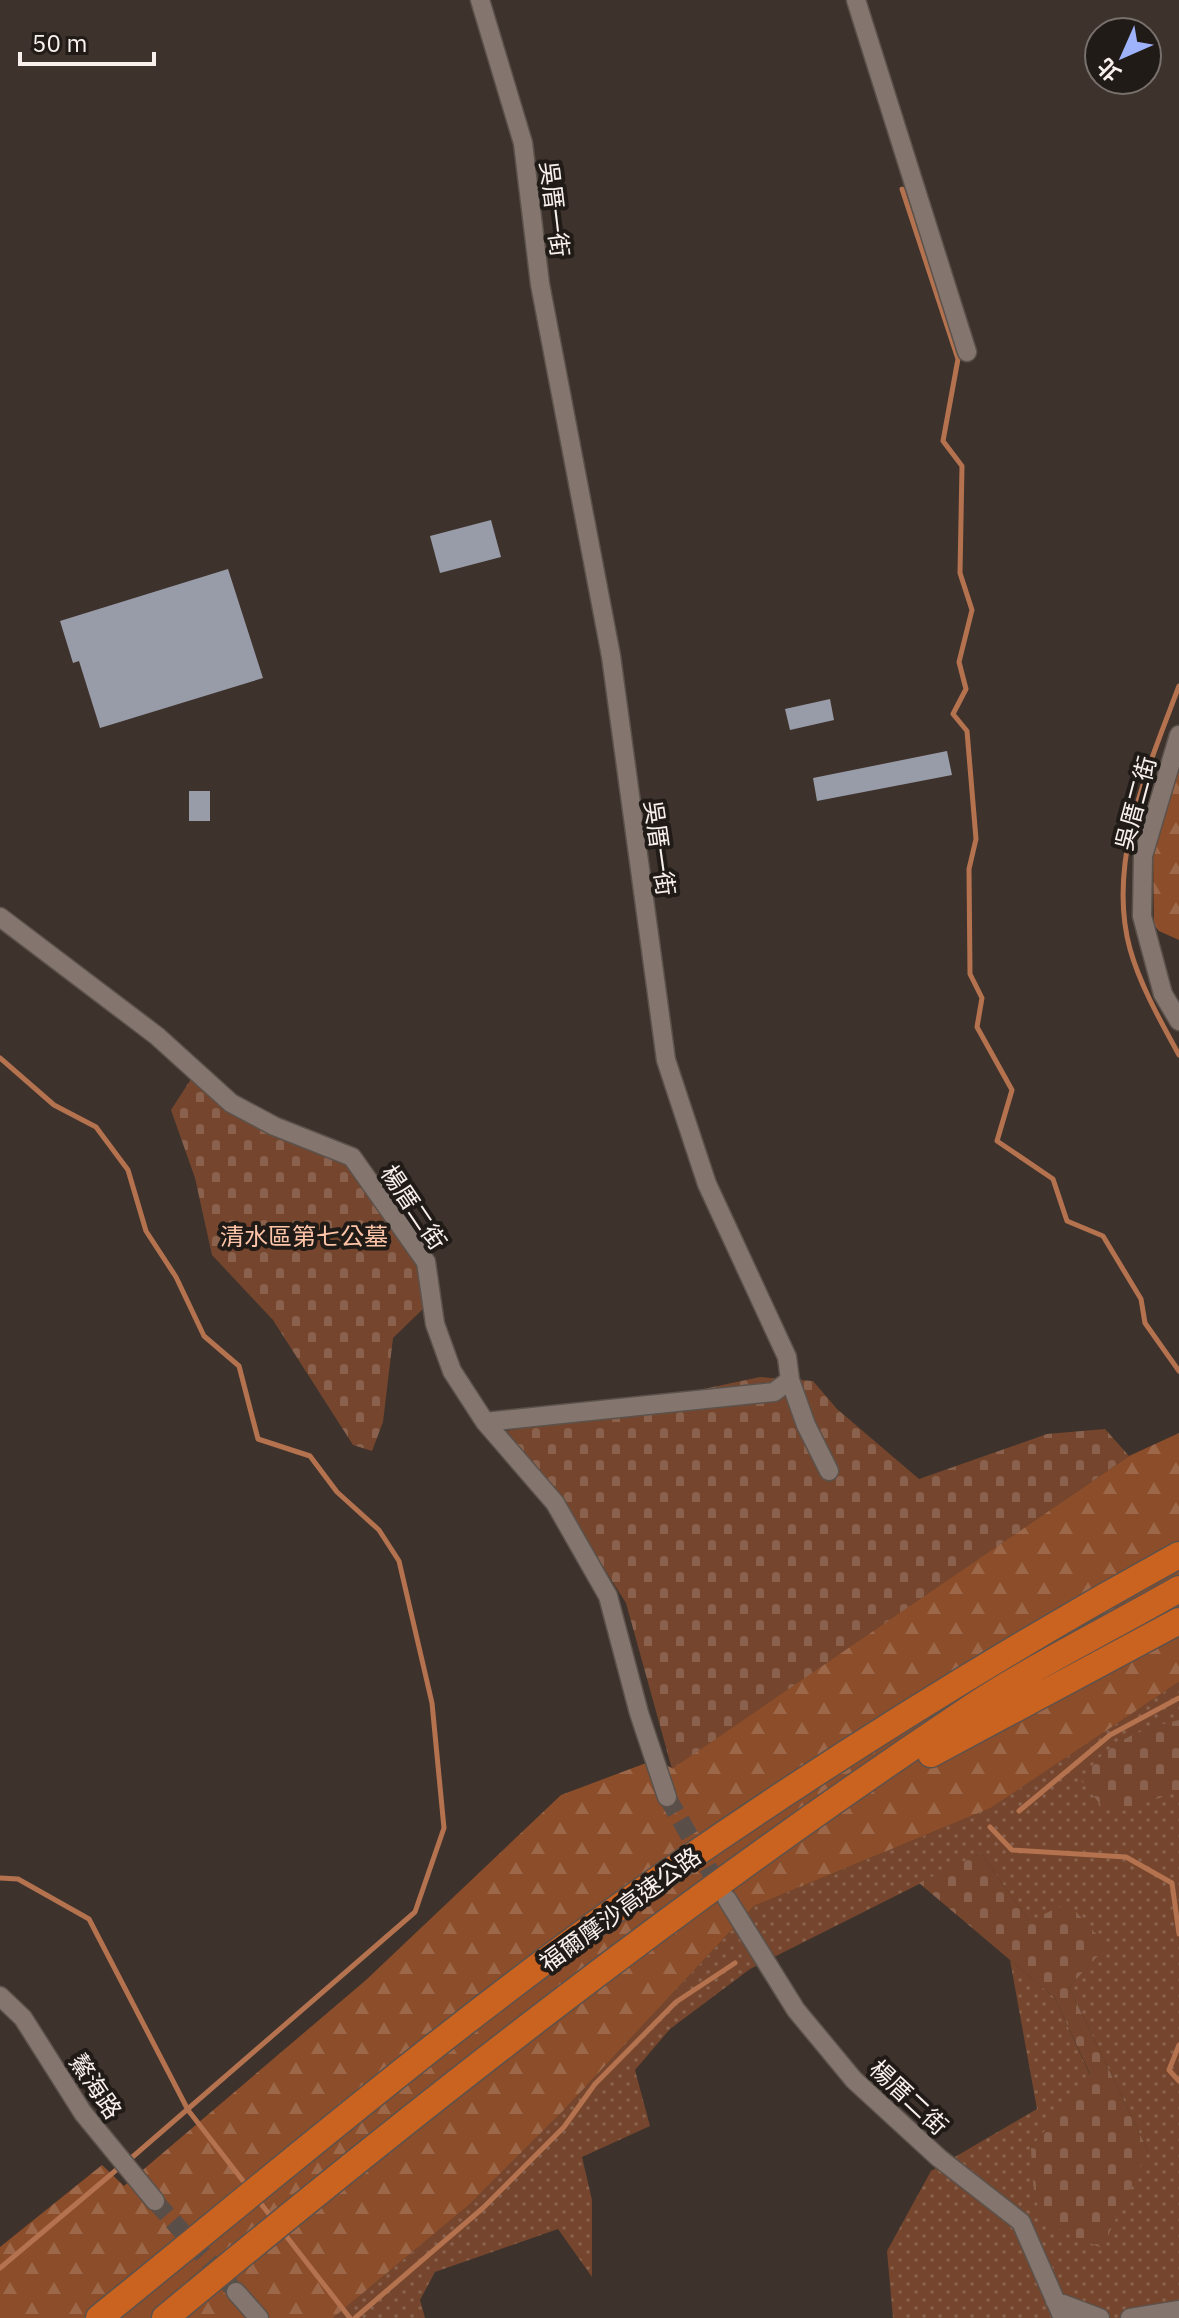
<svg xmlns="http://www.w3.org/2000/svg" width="1179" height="2318" font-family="'IBM Plex Sans','Noto Sans TC',sans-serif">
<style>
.grass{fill:url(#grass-dots)}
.forest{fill:url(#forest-firs)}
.cemetery{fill:url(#cemetery-stones)}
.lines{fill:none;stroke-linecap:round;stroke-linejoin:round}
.stream{stroke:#b5724f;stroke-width:5}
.building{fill:#989ca9}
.minor-tunnel{stroke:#5a4e49;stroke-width:18;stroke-dasharray:18 9;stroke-linecap:butt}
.minor-casing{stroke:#5c524c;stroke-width:21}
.highway-casing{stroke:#5c524c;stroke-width:29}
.minor{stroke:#84766f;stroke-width:18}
.highway{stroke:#ca6220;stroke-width:26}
.labels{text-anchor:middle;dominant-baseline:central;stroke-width:8;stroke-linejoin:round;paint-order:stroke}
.street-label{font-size:24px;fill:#f8f0ed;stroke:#211b18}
.park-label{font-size:24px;fill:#fec4a7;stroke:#211b18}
</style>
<defs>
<pattern id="grass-dots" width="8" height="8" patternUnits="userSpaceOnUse" patternTransform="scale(2)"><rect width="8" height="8" fill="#75462d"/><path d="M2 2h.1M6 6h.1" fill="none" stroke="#89614c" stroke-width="1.8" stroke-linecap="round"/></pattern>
<pattern id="forest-firs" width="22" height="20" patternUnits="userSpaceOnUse" patternTransform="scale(2)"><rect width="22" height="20" fill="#8c4d2a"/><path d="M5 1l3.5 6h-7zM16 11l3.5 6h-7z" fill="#9d6749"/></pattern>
<pattern id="cemetery-stones" width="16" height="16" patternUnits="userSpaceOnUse" patternTransform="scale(2)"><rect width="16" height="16" fill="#75462d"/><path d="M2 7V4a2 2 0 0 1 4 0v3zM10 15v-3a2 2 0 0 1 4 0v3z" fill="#89614c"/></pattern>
</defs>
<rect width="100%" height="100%" fill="#3e322c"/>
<path class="grass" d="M 1179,1682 L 1179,2318 L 893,2318 L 887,2251 L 931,2171 L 1037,2109 L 1010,1960 L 1055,1998 L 1090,2075 L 1031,2148 L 1148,2151 L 1069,1987 L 1106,1945 L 1029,1921 L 981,1853 L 750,1969 L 670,2029 L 635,2070 L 650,2126 L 582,2157 L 592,2200 L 592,2277 L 558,2229 L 435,2272 L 420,2300 L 425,2318 L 333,2318 L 469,2205 L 563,2111 L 754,1906 L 991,1808 Z"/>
<path class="forest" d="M 1179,770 L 1179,940 L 1159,931 L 1154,924 L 1153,854 Z
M 1179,1433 L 1179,1682 L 991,1808 L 754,1906 L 563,2111 L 469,2205 L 333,2318 L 0,2318 L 0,2247 L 102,2165 L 124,2186 L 366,1980 L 561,1795 L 654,1760 L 672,1768 L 1129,1456 Z"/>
<path class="cemetery" d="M 193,1076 L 256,1127 L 354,1167 L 417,1261 L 427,1305 L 393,1338 L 383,1422 L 372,1451 L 353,1445 L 273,1320 L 212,1255 L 195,1178 L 171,1110 Z
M 760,1377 L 813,1381 L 837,1409 L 919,1479 L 1047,1434 L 1105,1429 L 1129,1456 L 672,1769 L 626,1603 L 564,1505 L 507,1431 Z
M 1179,1720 L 1179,1791 L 1120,1812 L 1103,1808 L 1081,1780 C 1106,1743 1136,1730 1179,1720 Z
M 981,1853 L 1029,1921 L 1068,1903 L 1107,1946 L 1069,1987 L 1148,2151 L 1102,2248 C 1035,2222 1034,2217 1031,2148 L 1090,2074 L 1055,1998 L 919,1883 Z"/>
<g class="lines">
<path class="stream" d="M 902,189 L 958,359 L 943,441 L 962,466 L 960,573 L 972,610 L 959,662 L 966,689 L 953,714 L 967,731 L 976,839 L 969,869 L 970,974 L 982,998 L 977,1027 L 1012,1090 L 997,1141 L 1053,1179 L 1067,1221 L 1103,1236 L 1141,1299 L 1145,1323 L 1179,1371
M 1179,686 C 1149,766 1106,862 1130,949 C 1140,985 1161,1022 1179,1055
M 0,1058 L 54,1105 L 96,1127 L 128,1170 L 146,1231 L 176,1277 L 204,1336 L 239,1366 L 258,1439 L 310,1456 L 337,1492 L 379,1530 L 399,1561 L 432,1703 L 444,1828 L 415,1912 L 129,2160
M 1019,1811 L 1110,1735 L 1179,1698
M 990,1827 L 1012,1850 L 1126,1857 L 1172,1883 L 1179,1934
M 0,1878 L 18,1879 L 89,1919 L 188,2110 L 247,2186
M 1179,2045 L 1169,2070 L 1179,2081
M 258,2200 L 272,2218
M 283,2232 L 350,2318
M 0,2268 L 121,2166
M 355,2318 L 483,2208 L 564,2127 L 595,2084 L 676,2002 L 735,1963"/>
</g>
<path class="building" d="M 491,520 L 501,557 L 440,573 L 430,536 Z
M 228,569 L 263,678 L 100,728 L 79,661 L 73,663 L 60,621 Z
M 830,699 L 834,720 L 790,730 L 785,709 Z
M 947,751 L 952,775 L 817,801 L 813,778 Z
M 189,791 L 210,791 L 210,821 L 189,821 Z"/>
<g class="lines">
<path class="minor-tunnel" d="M 667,1797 L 724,1895
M 155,2201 L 236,2292"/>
<g class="minor-casing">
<path id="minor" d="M 480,0 L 523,143 L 540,284 L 611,656 L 666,1060 L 707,1184 L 787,1357 L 790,1380 L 774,1392 L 485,1422
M 856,0 L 967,352
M 1179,735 L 1143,856 L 1142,916 L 1163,994 L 1179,1021
M 0,917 L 157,1036 L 231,1103 L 274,1126 L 352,1157 L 426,1262 L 435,1324 L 452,1371 L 485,1422 L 555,1503 L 608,1596 L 639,1713 L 667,1797
M 790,1380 L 806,1425 L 829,1471
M 727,1899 L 796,2010 L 854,2080 L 939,2158 L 1021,2222 L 1063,2318
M 0,1996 L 23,2018 L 83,2113 L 155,2201
M 236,2292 L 259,2318
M 1055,2301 L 1100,2318
M 1130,2318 L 1179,2310"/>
</g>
<g class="highway-casing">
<path id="highway" d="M 931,1754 L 1179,1621
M 99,2318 C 288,2165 475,2005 676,1867 C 838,1755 1006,1650 1179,1555
M 165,2318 C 423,2104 687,1897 966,1711 C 1034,1666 1109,1629 1179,1589"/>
</g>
<use href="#minor" class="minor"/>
<use href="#highway" class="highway"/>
</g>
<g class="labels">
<g class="street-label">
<text transform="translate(555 209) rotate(83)">吳厝一街</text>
<text transform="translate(1135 803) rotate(-75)">吳厝二街</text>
<text transform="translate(660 848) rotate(82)">吳厝一街</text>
<text transform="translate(414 1207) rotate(56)">楊厝二街</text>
<text transform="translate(620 1909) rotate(-36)">福爾摩沙高速公路</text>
<text transform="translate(96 2086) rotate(56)">鰲海路</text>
<text transform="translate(909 2097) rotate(43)">楊厝二街</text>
</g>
<g class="park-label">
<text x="304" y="1236">清水區第七公墓</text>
</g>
</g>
<g transform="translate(1123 56) rotate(225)"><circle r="38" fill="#211b18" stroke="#77706d" stroke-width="2"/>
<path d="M0-6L14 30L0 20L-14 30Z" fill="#9fb3fd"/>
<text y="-12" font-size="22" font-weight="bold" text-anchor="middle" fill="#f8f0ed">北</text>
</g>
<path d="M20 52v12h134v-12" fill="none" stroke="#f8f0ed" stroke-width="4"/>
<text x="32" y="52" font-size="24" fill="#f8f0ed" stroke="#211b18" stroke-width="6" paint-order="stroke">50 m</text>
</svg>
